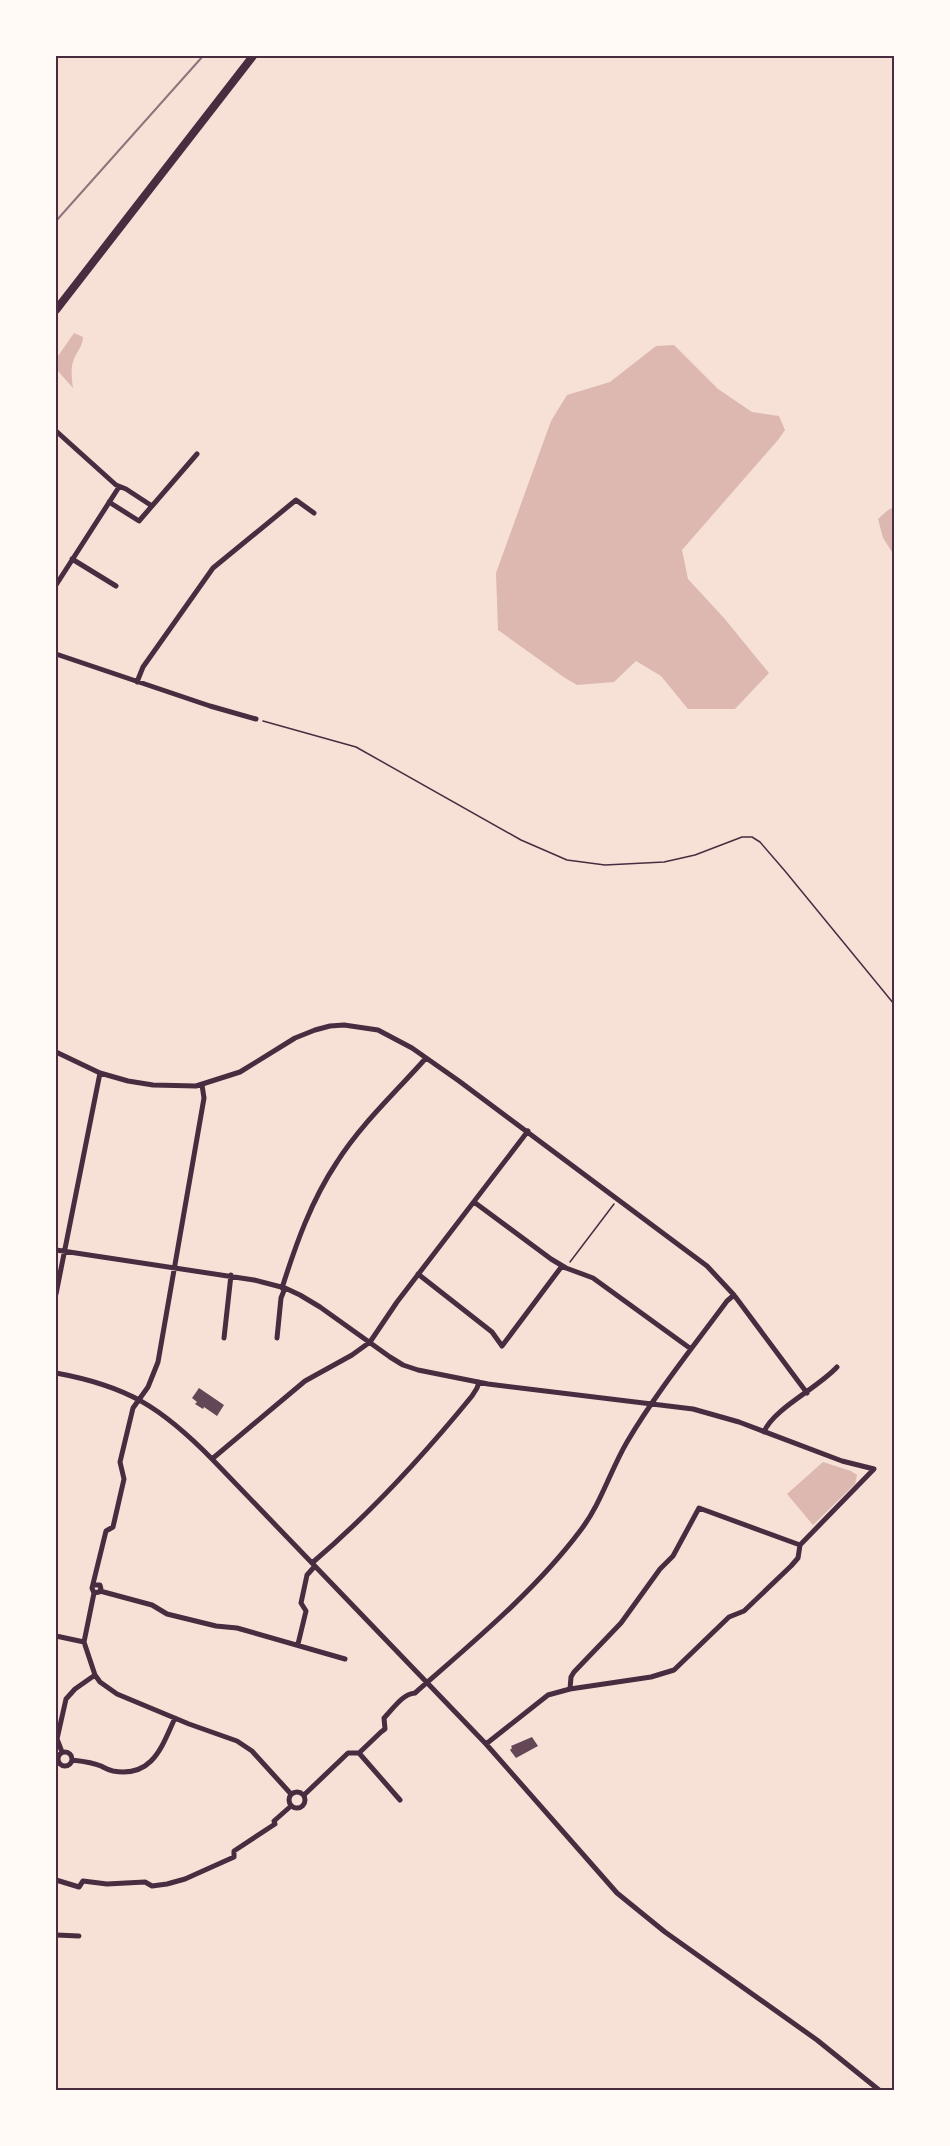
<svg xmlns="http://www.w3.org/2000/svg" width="950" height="2146" font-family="Inter,sans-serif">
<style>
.water{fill:#dcb8b0}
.building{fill:#644757}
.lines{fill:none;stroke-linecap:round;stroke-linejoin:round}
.path{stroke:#4a2c40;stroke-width:1.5}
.minor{stroke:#4a2c40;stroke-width:5}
.secondary{stroke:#4a2c40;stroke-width:8}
.rail{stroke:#8f747c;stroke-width:2}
.neatline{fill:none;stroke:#4a2c40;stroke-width:2}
</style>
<rect width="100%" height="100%" fill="#f7e1d7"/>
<path class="water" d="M 74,333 L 83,337 C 83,346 77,351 74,359 C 70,368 72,379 73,388 L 56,369 L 56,359 Z
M 674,345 L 718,389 L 752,412 L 779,416 L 785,430 L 778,440 L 682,550 L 688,579 L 724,618 L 769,673 L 735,709 L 688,709 L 661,676 L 636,661 L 614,682 L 577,685 L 565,678 L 498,630 L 496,573 L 551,421 L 567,395 L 610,382 L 656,346 Z
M 894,507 L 894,555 L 883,538 L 878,519 L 888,510 Z
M 823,1462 L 851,1471 L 857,1475 L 855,1484 L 813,1525 L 787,1494 Z"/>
<path class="building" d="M 199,1388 L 224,1405 L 217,1416 L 204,1407 L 203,1409 L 195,1404 L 197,1402 L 192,1398 Z
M 532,1737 L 538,1746 L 516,1758 L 510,1750 L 512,1748 L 511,1746 Z"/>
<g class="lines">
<path class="path" d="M 263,721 L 356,747 L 521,840 L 567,860 L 605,865 L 664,862 L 695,855 L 742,837 L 752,837 L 760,842 L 785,871 L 894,1004
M 570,1262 L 614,1204"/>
<path class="minor" d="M 56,431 L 116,485 L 126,489 L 152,506
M 109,502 L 139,521 L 197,454
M 72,559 L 116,586
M 56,585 L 119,487
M 56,654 L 210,706 L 256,719
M 137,682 L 143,667 L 213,568 L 296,500 L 314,513
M 56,1052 L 100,1073 L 128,1081 L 153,1085 L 196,1086 L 240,1072 L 295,1038 L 315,1030 L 330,1026 L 344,1025 L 378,1030 L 412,1048 L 459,1081 L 707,1266 L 734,1295 L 807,1393
M 474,1202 L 551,1259 L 566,1268 L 593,1278 L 691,1349
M 56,1250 L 254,1280 L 285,1288 L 300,1295 L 320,1307 L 390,1357 L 403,1365 L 418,1370 L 488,1384 L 693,1409 L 739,1422 L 842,1461 L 874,1469 L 800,1545 L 798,1558 L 791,1566 L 744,1611 L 729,1617 L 674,1670 L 651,1677 L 570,1689 L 548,1695 L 486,1744
M 418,1274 L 492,1332 L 502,1346 L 562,1266
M 282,1288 C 296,1244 311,1201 337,1162 C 361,1124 396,1092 426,1058
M 56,1294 L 100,1073
M 224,1338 L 231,1275
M 277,1338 L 281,1298 L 285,1288
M 56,1373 C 127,1386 161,1407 212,1459 L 486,1744 L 617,1893 L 665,1932 L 817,2040 L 879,2090
M 764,1432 C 773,1409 818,1388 837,1367
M 212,1459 L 305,1381 L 352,1355 L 370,1342 L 397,1302 L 528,1131
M 312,1563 C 371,1513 423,1456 472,1396 L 477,1388 L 479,1382
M 94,1585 L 100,1585 L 101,1589 L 99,1592 L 94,1593 L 92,1588 L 106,1531 L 113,1527 L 124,1479 L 120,1462 L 133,1408 L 148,1387 L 158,1362 L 204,1098 L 202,1085
M 100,1591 L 152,1605 L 167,1614 L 216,1626 L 237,1628 L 345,1659
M 94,1593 L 84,1642 L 95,1675 L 100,1682 L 117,1694 L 189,1724 L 237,1741 L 252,1751 L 291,1794
M 56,1636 L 84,1642
M 298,1644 L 306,1611 L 301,1603 L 307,1575 L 315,1566
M 570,1689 L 571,1677 L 574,1672 L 621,1623 L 660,1569 L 673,1556 L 699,1508 L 800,1545
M58 1759a7 7 0 1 1 14 0a7 7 0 1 1-14 0Z
M 62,1752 L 57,1739 L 66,1699 L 75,1689 L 95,1675
M 359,1753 L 400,1800
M 72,1760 C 81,1761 92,1762 101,1766 C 105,1768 108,1770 113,1771 C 153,1778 162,1746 175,1718
M289 1800a8 8 0 1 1 16 0a8 8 0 1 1-16 0Z
M 304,1795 L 348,1753 L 359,1753 L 381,1732 L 385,1729 L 384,1718 C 393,1709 402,1694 415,1693 C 472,1643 535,1591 580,1531 C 601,1504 610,1471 627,1442 C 656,1393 693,1347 727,1301 L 734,1295
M 56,1880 L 79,1887 L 83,1881 L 107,1884 L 145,1882 L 152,1886 L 167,1884 L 185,1879 L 234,1857 L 234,1851 L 275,1824 L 274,1821 L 291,1806
M 56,1935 L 79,1936"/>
<path class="secondary" d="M 56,310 L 253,56"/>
<path class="rail" d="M 56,221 L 203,56"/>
</g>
<rect width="950" height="2146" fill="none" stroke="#fffaf5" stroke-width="114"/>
<rect x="57" y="57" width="836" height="2032" class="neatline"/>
</svg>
